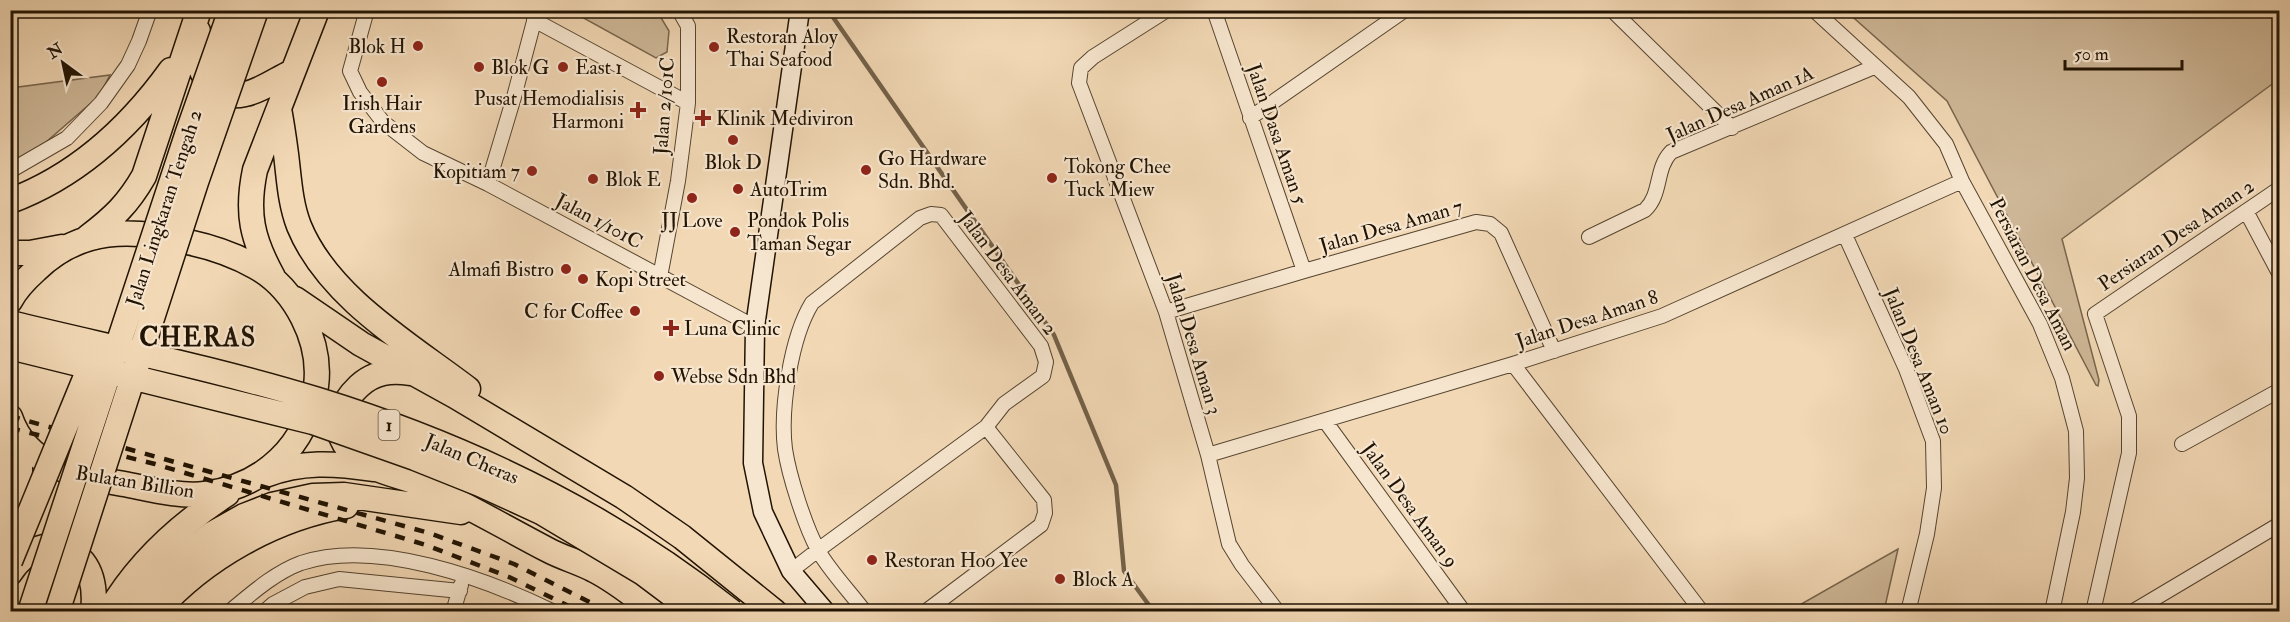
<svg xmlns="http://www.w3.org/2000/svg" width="2290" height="622" font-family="'IM FELL Double Pica',serif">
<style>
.green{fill:#ceb797;stroke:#78654c;stroke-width:1.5}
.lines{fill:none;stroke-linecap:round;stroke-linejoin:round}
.stream{stroke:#746149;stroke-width:4.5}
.street-casing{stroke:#55442f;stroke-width:16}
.secondary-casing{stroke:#211302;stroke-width:21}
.highway-casing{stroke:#211302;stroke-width:27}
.street{stroke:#f7e6cf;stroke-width:14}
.secondary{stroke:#f7e6cf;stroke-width:18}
.highway{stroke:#f2d8b5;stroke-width:24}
.rail{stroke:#211302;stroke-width:4.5;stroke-dasharray:10 10;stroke-linecap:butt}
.highway-bridge-casing{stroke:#211302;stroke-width:27;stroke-linecap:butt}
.highway-bridge{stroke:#f2d8b5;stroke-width:24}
.poi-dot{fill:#8f2418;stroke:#f7e6cf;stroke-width:2}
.labels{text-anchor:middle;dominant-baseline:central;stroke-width:4.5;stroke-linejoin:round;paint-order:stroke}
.shield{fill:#f7e6cf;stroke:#615240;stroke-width:1.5}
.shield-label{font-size:18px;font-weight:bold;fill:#211302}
.poi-label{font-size:20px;fill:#211302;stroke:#f7e6cf;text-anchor:start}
.street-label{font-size:20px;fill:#211302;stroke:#f7e6cf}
.district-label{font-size:26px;font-weight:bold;letter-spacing:1.5px;fill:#211302;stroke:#f7e6cf}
</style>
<rect width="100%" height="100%" fill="#f2d8b5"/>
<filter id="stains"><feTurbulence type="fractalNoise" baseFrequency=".00333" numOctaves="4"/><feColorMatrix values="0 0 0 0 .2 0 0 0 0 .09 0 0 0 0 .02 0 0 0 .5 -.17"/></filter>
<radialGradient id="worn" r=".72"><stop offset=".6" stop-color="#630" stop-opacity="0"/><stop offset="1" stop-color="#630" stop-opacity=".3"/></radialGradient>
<path class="green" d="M 576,11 L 657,11 L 669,31 L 667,52 L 656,58 L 578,15 Z
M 1846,11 L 2279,11 L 2279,88 L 2275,82 L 2062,239 L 2099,380 L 2098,386 L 2096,385 L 1947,101 Z
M 110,75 L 99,96 L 31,155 L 11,161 L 11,88 Z
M 1898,549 L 1884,611 L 1789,611 Z"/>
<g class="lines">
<path class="stream" d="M 828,10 L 1054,335 L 1116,485 L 1124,571 L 1154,612"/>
<g class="street-casing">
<path id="street" d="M 367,10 L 350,71 L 360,92 L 383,122 L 423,153 L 488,184 L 755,327
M 1167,10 L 1093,57 L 1081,68 L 1079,83 L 1166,312 L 1208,455 L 1229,544 L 1242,565 L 1278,612
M 1214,10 L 1304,271
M 1612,10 L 1732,128
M 1814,10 L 1909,97 L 1946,144 L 1962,181 L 2040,324 L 2062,378 L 2076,431 L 2077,478 L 2073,512 L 2052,612
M 534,20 L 688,103
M 1250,118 L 1405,10
M 10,171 L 67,138 L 101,103 L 128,65 L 139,41 L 150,10
M 488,184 L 514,97 L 537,10
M 2246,211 L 2280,275
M 1845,235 L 1906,369 L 1933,441 L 1934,488 L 1927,534 L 1908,612
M 1589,237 L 1645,210 C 1662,194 1655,169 1671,152 L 1874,67
M 660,277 L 678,181 L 688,103 L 688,26 L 679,10
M 1166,312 L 1304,271 L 1476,222 L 1490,224 L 1501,233 L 1554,351
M 1513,364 L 1702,612
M 1325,421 L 1464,612
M 2182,444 L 2280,390
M 1208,455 L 1513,364 L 1662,316 L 1962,181
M 791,571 L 818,550 L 986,427 L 1004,404 L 1043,376 L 1046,362 L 1041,346 L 941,215 L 931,214 L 920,218 L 812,303 C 791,337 780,409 785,449 C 789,476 805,526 818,550 C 828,569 851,593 865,612
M 229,612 C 251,594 274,573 301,563 C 376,538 487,579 554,612
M 264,612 L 273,604 L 305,587 L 339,579 L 460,591
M 453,612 L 461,585
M 925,612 L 1041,525 L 1045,513 L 1044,500 L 986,427
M 2093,612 L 2129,453 L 2129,416 L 2095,314 L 2280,188
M 2132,612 L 2280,524"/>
</g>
<g class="secondary-casing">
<path id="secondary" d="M 800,10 L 755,327 L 753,463 L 763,512 L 791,571 L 826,612"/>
</g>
<g class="highway-casing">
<path id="highway" d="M 198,31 C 193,62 206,103 245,94 C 261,91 277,79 292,72
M 279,109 C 282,124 284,139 286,154 C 289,178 290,203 299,226 C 328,297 409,344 468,389
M 10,201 C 77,176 130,127 171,70
M 88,237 C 113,218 128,204 144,176 L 199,10
M 10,253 L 30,253 L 62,247
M 273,277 C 252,239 246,213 255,170 L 317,10
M 295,299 L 361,344 L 455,396 L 624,497 L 682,537 L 775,612
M 10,301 C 16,289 26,279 36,270 C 80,227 132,228 188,242 C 211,247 235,255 256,267 C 295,289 322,341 316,386 C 307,446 264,486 205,494 C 179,497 150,489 124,484 C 78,476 27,468 10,417
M 410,373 C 391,370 374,372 359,386 C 341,403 330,427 349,450 C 367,472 402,475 427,486 C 468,506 508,529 548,550 C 563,558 579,562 594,570 C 616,581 635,597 655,612
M 265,475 C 302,461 334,463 373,469
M 10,525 C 19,495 23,468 18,436
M 10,573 C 27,547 60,533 83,562 C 94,576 95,595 93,612
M 109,612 C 138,562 179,525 227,494
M 128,612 L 160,574 L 212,534 L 244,516 L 272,505 L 313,496 L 344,495 L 461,512
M 156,612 C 204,558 275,518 346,506"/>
</g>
<use href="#street" class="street"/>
<use href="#secondary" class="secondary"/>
<use href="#highway" class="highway"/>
<path class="rail" d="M 10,416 L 429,533 L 514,564 L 609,612
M 10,428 L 155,464 L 426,545 L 509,577 L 581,612"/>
<g class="highway-bridge-casing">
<path id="highway-bridge" d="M 10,323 C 113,348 217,369 318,400 C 467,446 609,514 732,612
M 10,347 L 313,422 L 415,458 L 480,484 L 541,512 L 643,573 L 695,612
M 10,561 L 96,352
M 30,612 L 188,132 L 231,10
M 57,612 L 196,182 L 256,10"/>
</g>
<use href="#highway-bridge" class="highway-bridge"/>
</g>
<g class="poi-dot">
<circle cx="418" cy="46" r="6"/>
<circle cx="714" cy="47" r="6"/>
<circle cx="479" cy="67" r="6"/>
<circle cx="563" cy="67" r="6"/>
<circle cx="382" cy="82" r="6"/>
<path d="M635 101h6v6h6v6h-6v6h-6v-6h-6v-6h6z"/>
<path d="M700 109h6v6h6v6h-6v6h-6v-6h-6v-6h6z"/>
<circle cx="733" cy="140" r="6"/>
<circle cx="866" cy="170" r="6"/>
<circle cx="532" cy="171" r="6"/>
<circle cx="1052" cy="178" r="6"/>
<circle cx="593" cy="179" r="6"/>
<circle cx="738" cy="189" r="6"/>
<circle cx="692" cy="198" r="6"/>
<circle cx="735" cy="232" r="6"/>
<circle cx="566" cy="269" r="6"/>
<circle cx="583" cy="279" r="6"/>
<circle cx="635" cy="311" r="6"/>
<path d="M668 319h6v6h6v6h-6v6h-6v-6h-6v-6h6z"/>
<circle cx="659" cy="376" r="6"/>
<circle cx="872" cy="560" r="6"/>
<circle cx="1060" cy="579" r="6"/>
</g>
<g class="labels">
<rect class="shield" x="378.5" y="410" width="21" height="30" rx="4.5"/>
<g class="shield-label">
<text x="389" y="425">1</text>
</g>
<g class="poi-label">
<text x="726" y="36">Restoran Aloy<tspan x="726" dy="23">Thai Seafood</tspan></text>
<text x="406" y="46" text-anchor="end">Blok H</text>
<text x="491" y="67">Blok G</text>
<text x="575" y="67">East 1</text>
<text x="624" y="98" text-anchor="end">Pusat Hemodialisis<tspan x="624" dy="23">Harmoni</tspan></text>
<text x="382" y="103" text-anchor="middle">Irish Hair<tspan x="382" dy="23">Gardens</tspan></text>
<text x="716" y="118">Klinik Mediviron</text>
<text x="878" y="158">Go Hardware<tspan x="878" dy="23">Sdn. Bhd.</tspan></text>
<text x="733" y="162" text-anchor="middle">Blok D</text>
<text x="1064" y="166">Tokong Chee<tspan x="1064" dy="23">Tuck Miew</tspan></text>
<text x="520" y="171" text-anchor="end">Kopitiam 7</text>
<text x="605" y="179">Blok E</text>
<text x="750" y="189">AutoTrim</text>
<text x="692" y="220" text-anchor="middle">JJ Love</text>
<text x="747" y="220">Pondok Polis<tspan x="747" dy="23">Taman Segar</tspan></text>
<text x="554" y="269" text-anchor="end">Almafi Bistro</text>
<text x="595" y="279">Kopi Street</text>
<text x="623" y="311" text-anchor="end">C for Coffee</text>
<text x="684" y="328">Luna Clinic</text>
<text x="671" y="376">Webse Sdn Bhd</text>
<text x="884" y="560">Restoran Hoo Yee</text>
<text x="1072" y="579">Block A</text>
</g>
<g class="street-label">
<text transform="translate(1740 104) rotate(-24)">Jalan Desa Aman 1A</text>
<text transform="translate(664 106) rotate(-86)">Jalan 2/101C</text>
<text transform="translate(1277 134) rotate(71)">Jalan Dasa Aman 5</text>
<text transform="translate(164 208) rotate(-72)">Jalan Lingkaran Tengah 2</text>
<text transform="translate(599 221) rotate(28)">Jalan 1/101C</text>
<text transform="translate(1391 226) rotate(-16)">Jalan Desa Aman 7</text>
<text transform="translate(2176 235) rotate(-34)">Persiaran Desa Aman 2</text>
<text transform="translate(1008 273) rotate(53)">Jalan Desa Aman 2</text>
<text transform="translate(2033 274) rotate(63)">Persiaran Desa Aman</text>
<text transform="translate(1587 319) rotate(-18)">Jalan Desa Aman 8</text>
<text transform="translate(1194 344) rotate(73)">Jalan Desa Aman 3</text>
<text transform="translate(1919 361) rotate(68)">Jalan Desa Aman 10</text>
<text transform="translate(472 459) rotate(23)">Jalan Cheras</text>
<text transform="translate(135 482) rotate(9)">Bulatan Billion</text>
<text transform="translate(1410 505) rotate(54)">Jalan Desa Aman 9</text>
</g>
<g class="district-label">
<text x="198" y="338">CHERAS</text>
</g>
</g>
<rect width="2290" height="622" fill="none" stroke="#f2d8b5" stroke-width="36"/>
<rect x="12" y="12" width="2266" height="598" fill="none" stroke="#211302" stroke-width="3"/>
<rect x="18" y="18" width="2254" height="586" fill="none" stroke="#211302" stroke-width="1.5"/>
<g transform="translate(63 63) rotate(327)" stroke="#f7e6cf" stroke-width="4.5" paint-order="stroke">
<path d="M0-4.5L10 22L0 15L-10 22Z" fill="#211302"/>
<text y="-9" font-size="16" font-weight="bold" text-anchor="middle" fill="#211302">N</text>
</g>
<path d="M2065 60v9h117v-9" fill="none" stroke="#211302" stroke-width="3"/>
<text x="2074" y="60" font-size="18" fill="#211302" stroke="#f7e6cf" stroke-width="4.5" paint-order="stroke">50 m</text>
<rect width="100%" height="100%" filter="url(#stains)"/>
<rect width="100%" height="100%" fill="url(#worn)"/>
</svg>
